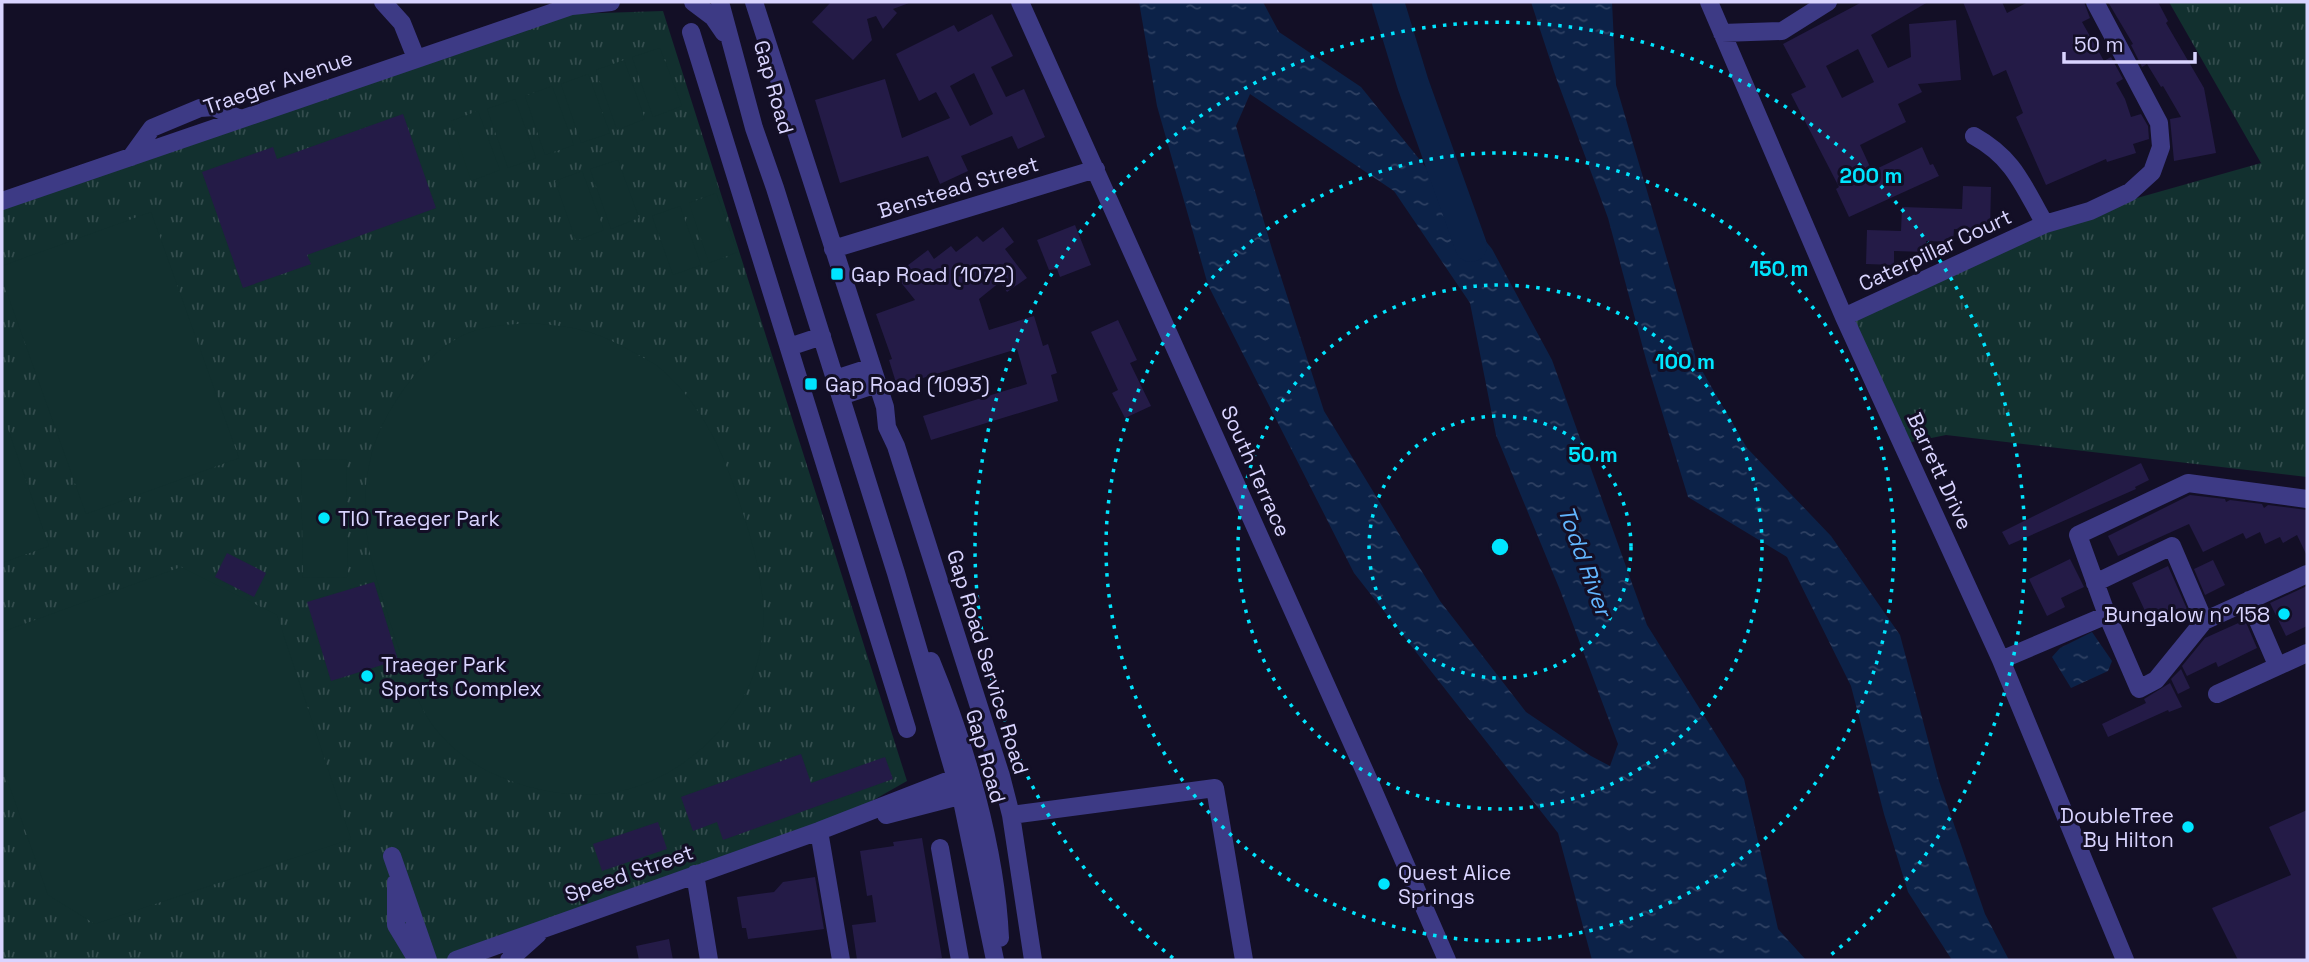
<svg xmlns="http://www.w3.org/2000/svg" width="2309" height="962" font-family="'Space Grotesk',sans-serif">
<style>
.grass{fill:url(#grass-tufts)}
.pitch{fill:#12302f}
.water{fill:url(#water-ripples);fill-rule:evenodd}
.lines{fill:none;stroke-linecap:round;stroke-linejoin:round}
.river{stroke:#0c2248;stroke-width:32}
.building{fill:#241b47;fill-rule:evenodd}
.minor{stroke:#3d3a85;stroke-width:18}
.ring{fill:none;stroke:#00e5ff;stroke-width:3.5;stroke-dasharray:3.5 7}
.poi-dot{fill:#00e5ff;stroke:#130f26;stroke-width:2.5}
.labels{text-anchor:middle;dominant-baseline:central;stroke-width:6;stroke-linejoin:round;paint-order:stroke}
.street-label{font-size:21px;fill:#d9d4ff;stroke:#130f26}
.poi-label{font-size:21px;fill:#d9d4ff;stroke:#130f26;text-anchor:start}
.water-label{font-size:23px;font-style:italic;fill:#62b6ff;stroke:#130f26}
.centre{fill:#00e5ff;stroke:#130f26;stroke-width:3.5}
.ring-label{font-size:21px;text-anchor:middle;font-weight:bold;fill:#00e5ff;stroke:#130f26;stroke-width:6;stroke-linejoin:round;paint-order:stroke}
</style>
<defs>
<pattern id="grass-tufts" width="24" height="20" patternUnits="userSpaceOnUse" patternTransform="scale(1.75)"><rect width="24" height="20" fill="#12302f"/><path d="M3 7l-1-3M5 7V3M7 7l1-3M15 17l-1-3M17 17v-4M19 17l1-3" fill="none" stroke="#344d4e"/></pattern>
<pattern id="water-ripples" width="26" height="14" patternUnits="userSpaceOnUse" patternTransform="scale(1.75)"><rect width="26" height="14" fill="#0c2248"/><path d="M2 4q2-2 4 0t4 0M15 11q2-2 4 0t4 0" fill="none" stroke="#2f4163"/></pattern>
</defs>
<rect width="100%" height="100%" fill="#130f26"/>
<path class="grass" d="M 2169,2 L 2307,2 L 2307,477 L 1946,435 L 1902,444 L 1844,317 L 2045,224 L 2261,163 Z
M 663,11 L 907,781 L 819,831 L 483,952 L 486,960 L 2,960 L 2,201 L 539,15 Z"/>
<path class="pitch" d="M 660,48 L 682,106 L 653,117 L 632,57 Z
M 624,60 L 645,119 L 617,130 L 596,70 Z
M 588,74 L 610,133 L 581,143 L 561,84 Z
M 552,86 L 574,145 L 545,155 L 525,96 Z
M 515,99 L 536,158 L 508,168 L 487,109 Z
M 478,111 L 500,170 L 471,181 L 451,121 Z
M 618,160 L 639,218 L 611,229 L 590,169 Z
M 582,171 L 604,230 L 576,241 L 555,181 Z
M 716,193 L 738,252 L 709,263 L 689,203 Z
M 680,206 L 701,265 L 673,275 L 652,216 Z
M 151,212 L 239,458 L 86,514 L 2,279 L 2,266 Z
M 527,323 C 574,326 596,330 638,355 C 645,359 655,363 661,369 C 704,407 723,452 740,504 C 761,567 777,629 746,692 C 721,740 673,780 620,791 C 554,805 462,777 426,715 C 409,685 400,652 389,619 C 380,588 368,558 366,525 C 364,503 365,479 371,457 C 381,413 424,352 466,334 C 484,326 507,325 527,323 Z
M 2,412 L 49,546 L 2,563 Z
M 346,459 L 348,577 L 303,578 L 301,460 Z
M 181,567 L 277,615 L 351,839 L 95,924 L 48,895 L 2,765 L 2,632 Z"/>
<path class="water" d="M 1139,2 L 1263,2 L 1279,32 L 1361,87 L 1492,249 L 1552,360 L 1647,625 L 1744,779 L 1778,929 L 1806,960 L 1592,960 L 1558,833 L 1354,573 L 1208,285 L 1157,106 ZM 1250,94 L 1394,191 L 1470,303 L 1496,435 L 1560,590 L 1618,744 L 1610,766 L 1591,756 L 1526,712 L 1440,601 L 1324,411 L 1272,249 L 1236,126 Z
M 1531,2 L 1612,2 L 1616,85 L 1697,362 L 1747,448 L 1831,536 L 1900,635 L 1939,781 L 1985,914 L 2009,960 L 1952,960 L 1908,892 L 1884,814 L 1851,686 L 1787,557 L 1688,497 L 1647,363 L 1608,218 L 1554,72 Z
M 2092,632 L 2112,661 L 2108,671 L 2071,688 L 2052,657 L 2060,648 Z"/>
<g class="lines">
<path class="river" d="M 1388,2 L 1413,84 L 1471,246"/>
</g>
<path class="building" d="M 831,2 L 909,2 L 909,3 L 893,9 L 897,13 L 883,29 L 876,16 L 867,19 L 872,40 L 853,60 L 812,22 Z
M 1862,2 L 1928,2 L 1871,35 L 1888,68 L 1911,57 L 1909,24 L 1956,20 L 1961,80 L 1918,84 L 1922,92 L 1898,104 L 1906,122 L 1860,145 L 1872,171 L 1922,147 L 1930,165 L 1933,164 L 1939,176 L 1849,217 L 1836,189 L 1839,187 L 1791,94 L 1806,87 L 1783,44 ZM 1858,49 L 1874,82 L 1842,98 L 1826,66 Z
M 1963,2 L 2002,2 L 2007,13 L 2028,2 L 2084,2 L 2090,18 L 2082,22 L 2104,61 L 2111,57 L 2123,79 L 2116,83 L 2125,99 L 2131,117 L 2141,114 L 2148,126 L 2149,139 L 2133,144 L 2136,153 L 2107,162 L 2106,159 L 2046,185 L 2016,117 L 2023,113 L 2006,70 L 1993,76 Z
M 2108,2 L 2158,2 L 2168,21 L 2166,23 L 2204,88 L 2216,153 L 2174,161 L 2170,119 L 2181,117 L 2163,86 L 2161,87 L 2147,64 L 2142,67 L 2131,45 L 2133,44 Z
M 992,14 L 1013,56 L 991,67 L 1006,97 L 1024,89 L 1045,137 L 1018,149 L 1012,136 L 961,156 L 968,171 L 940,184 L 928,156 L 840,183 L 815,100 L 885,79 L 902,138 L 950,118 L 936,92 L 919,101 L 896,54 L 954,25 L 958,32 ZM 974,73 L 993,114 L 970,126 L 950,86 Z
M 403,114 L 436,208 L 307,255 L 311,264 L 243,288 L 202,172 L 273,147 L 277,159 Z
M 1963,186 L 1991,187 L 1990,230 L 1954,229 L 1953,242 L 1926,241 L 1926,252 L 1894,251 L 1894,265 L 1866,264 L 1867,230 L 1901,231 L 1902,207 L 1962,209 Z
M 1075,225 L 1091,265 L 1060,277 L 1057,269 L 1049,270 L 1037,240 Z
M 1003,227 L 1014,242 L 1005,249 L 1027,278 L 1007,292 L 1000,282 L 979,299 L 989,330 L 1034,316 L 1043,346 L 1048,344 L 1057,373 L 1051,375 L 1058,401 L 931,440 L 923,416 L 1027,384 L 1017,349 L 897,386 L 889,360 L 892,359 L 876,314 L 915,300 L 895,275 L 928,250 L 934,259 L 951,246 L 956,252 L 977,236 L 983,242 Z
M 1118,320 L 1137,360 L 1130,363 L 1151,406 L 1125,418 L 1112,393 L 1118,390 L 1091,332 Z
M 2141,463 L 2149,480 L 2135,487 L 2136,489 L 2009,545 L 2002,532 Z
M 2190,495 L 2225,499 L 2226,502 L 2230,500 L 2262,504 L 2264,508 L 2268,505 L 2307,510 L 2307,556 L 2297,535 L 2283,543 L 2280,537 L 2265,544 L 2260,532 L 2246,539 L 2243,533 L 2203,552 L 2189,524 L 2118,556 L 2108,536 Z
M 227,553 L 266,573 L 254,597 L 215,577 Z
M 2070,559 L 2084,587 L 2061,598 L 2065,607 L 2047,616 L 2029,579 Z
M 2213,560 L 2225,585 L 2205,595 L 2194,569 Z
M 2168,566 L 2187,609 L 2152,626 L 2132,583 Z
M 374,582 L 398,660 L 331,681 L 307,602 Z
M 2307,586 L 2307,626 L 2286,636 L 2270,603 Z
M 2245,620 L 2257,648 L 2218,667 L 2216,662 L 2187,676 L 2182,666 L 2205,638 Z
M 2181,669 L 2190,688 L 2178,694 L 2171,679 Z
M 2170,683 L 2182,707 L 2169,712 L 2168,710 L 2108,737 L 2102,724 L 2146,703 L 2144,699 Z
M 801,754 L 811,783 L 885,757 L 893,779 L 723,840 L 717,822 L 693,831 L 681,797 Z
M 2307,810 L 2307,960 L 2238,960 L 2212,908 L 2291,875 L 2269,827 Z
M 658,822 L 667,849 L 602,871 L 593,844 Z
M 922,838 L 942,958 L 927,960 L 857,960 L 852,925 L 876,922 L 872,895 L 867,896 L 860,851 L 894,846 L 893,842 Z
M 815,877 L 824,929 L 748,939 L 746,928 L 742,928 L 737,897 L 774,892 L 783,882 Z
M 669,939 L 673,960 L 639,960 L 636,946 Z"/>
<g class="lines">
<path class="minor" d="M 383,2 L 402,23 L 416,58
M 693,2 L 713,17 L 724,33
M 720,2 L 754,128 L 775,188 L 896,573 L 961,796 L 995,960
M 754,2 L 885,407 L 887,427 L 896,446 L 1001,776 L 1011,815 L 1033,960
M 1020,2 L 1370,783 L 1447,960
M 1709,2 L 1844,317 L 2001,660 L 2125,960
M 572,6 L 611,2
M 691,32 L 907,729
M 1722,33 L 1782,31 L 1828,2
M 1974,136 C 2015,159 2023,186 2045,224
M 131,157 L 152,128 L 200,108 L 214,107 L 240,119
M 2,201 L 583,2
M 833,249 L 1096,169
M 1844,317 L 2045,224 L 2090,211 L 2130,192 L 2152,172 L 2161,147 L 2159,123 L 2095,2
M 789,347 L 822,336
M 835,379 L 872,367
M 841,396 L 877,384
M 2095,583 L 2172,546 L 2204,621 L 2307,574
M 2249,600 L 2277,665
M 2107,615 L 2139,689 L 2156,680 L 2204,621
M 2001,660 L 2107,615 L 2078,535 L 2188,483 L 2307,499
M 931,661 C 965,743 996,849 1000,938
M 2217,694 L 2307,653
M 886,815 L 971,793
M 1011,815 L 1215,788 L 1244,960
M 819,831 L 841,960
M 940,848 L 960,960
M 392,856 L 428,960
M 695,874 L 709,960
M 396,882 L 396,925 L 417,960
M 456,960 L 819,831 L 968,773
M 509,960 L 538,934"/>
</g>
<g class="ring">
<circle cx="1500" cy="547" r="131"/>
<circle cx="1500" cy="547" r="262"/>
<circle cx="1500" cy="547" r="394"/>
<path d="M1173 958A525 525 0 1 1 1827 958"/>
</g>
<g class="poi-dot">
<rect x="830" y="267" width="14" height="14" rx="3.5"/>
<rect x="804" y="377" width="14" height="14" rx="3.5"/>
<circle cx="324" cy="518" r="7"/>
<circle cx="2284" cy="614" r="7"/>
<circle cx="367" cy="676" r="7"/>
<circle cx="2188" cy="827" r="7"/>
<circle cx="1384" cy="884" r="7"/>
</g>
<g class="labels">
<g class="street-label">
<text transform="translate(278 82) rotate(-19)">Traeger Avenue</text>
<text transform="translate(774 87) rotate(74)">Gap Road</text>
<text transform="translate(958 187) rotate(-17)">Benstead Street</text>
<text transform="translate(1935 250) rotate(-25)">Caterpillar Court</text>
<text transform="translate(1256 471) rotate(66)">South Terrace</text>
<text transform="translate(1940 471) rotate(65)">Barrett Drive</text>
<text transform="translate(988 662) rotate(73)">Gap Road Service Road</text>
<text transform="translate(986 756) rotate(74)">Gap Road</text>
<text transform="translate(629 873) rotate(-19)">Speed Street</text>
</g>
<g class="poi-label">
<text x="851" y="274">Gap Road (1072)</text>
<text x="825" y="384">Gap Road (1093)</text>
<text x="338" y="518">TIO Traeger Park</text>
<text x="2270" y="614" text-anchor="end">Bungalow n° 158</text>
<text x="381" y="664">Traeger Park<tspan x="381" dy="24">Sports Complex</tspan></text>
<text x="2174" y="815" text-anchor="end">DoubleTree<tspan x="2174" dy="24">By Hilton</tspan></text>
<text x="1398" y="872">Quest Alice<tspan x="1398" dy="24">Springs</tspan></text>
</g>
<g class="water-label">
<text transform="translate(1585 561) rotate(70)">Todd River</text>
</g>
</g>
<circle cx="1500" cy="547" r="10" class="centre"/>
<g class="ring-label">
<text x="1871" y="183">200 m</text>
<text x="1779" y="276">150 m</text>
<text x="1685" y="369">100 m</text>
<text x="1593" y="462">50 m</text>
</g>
<rect width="2309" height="962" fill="none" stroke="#d9d4ff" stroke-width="7"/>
<path d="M2064 52v10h131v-10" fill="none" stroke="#d9d4ff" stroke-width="3.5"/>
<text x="2074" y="52" font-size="21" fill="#d9d4ff" stroke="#130f26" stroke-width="5" paint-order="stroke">50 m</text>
</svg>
